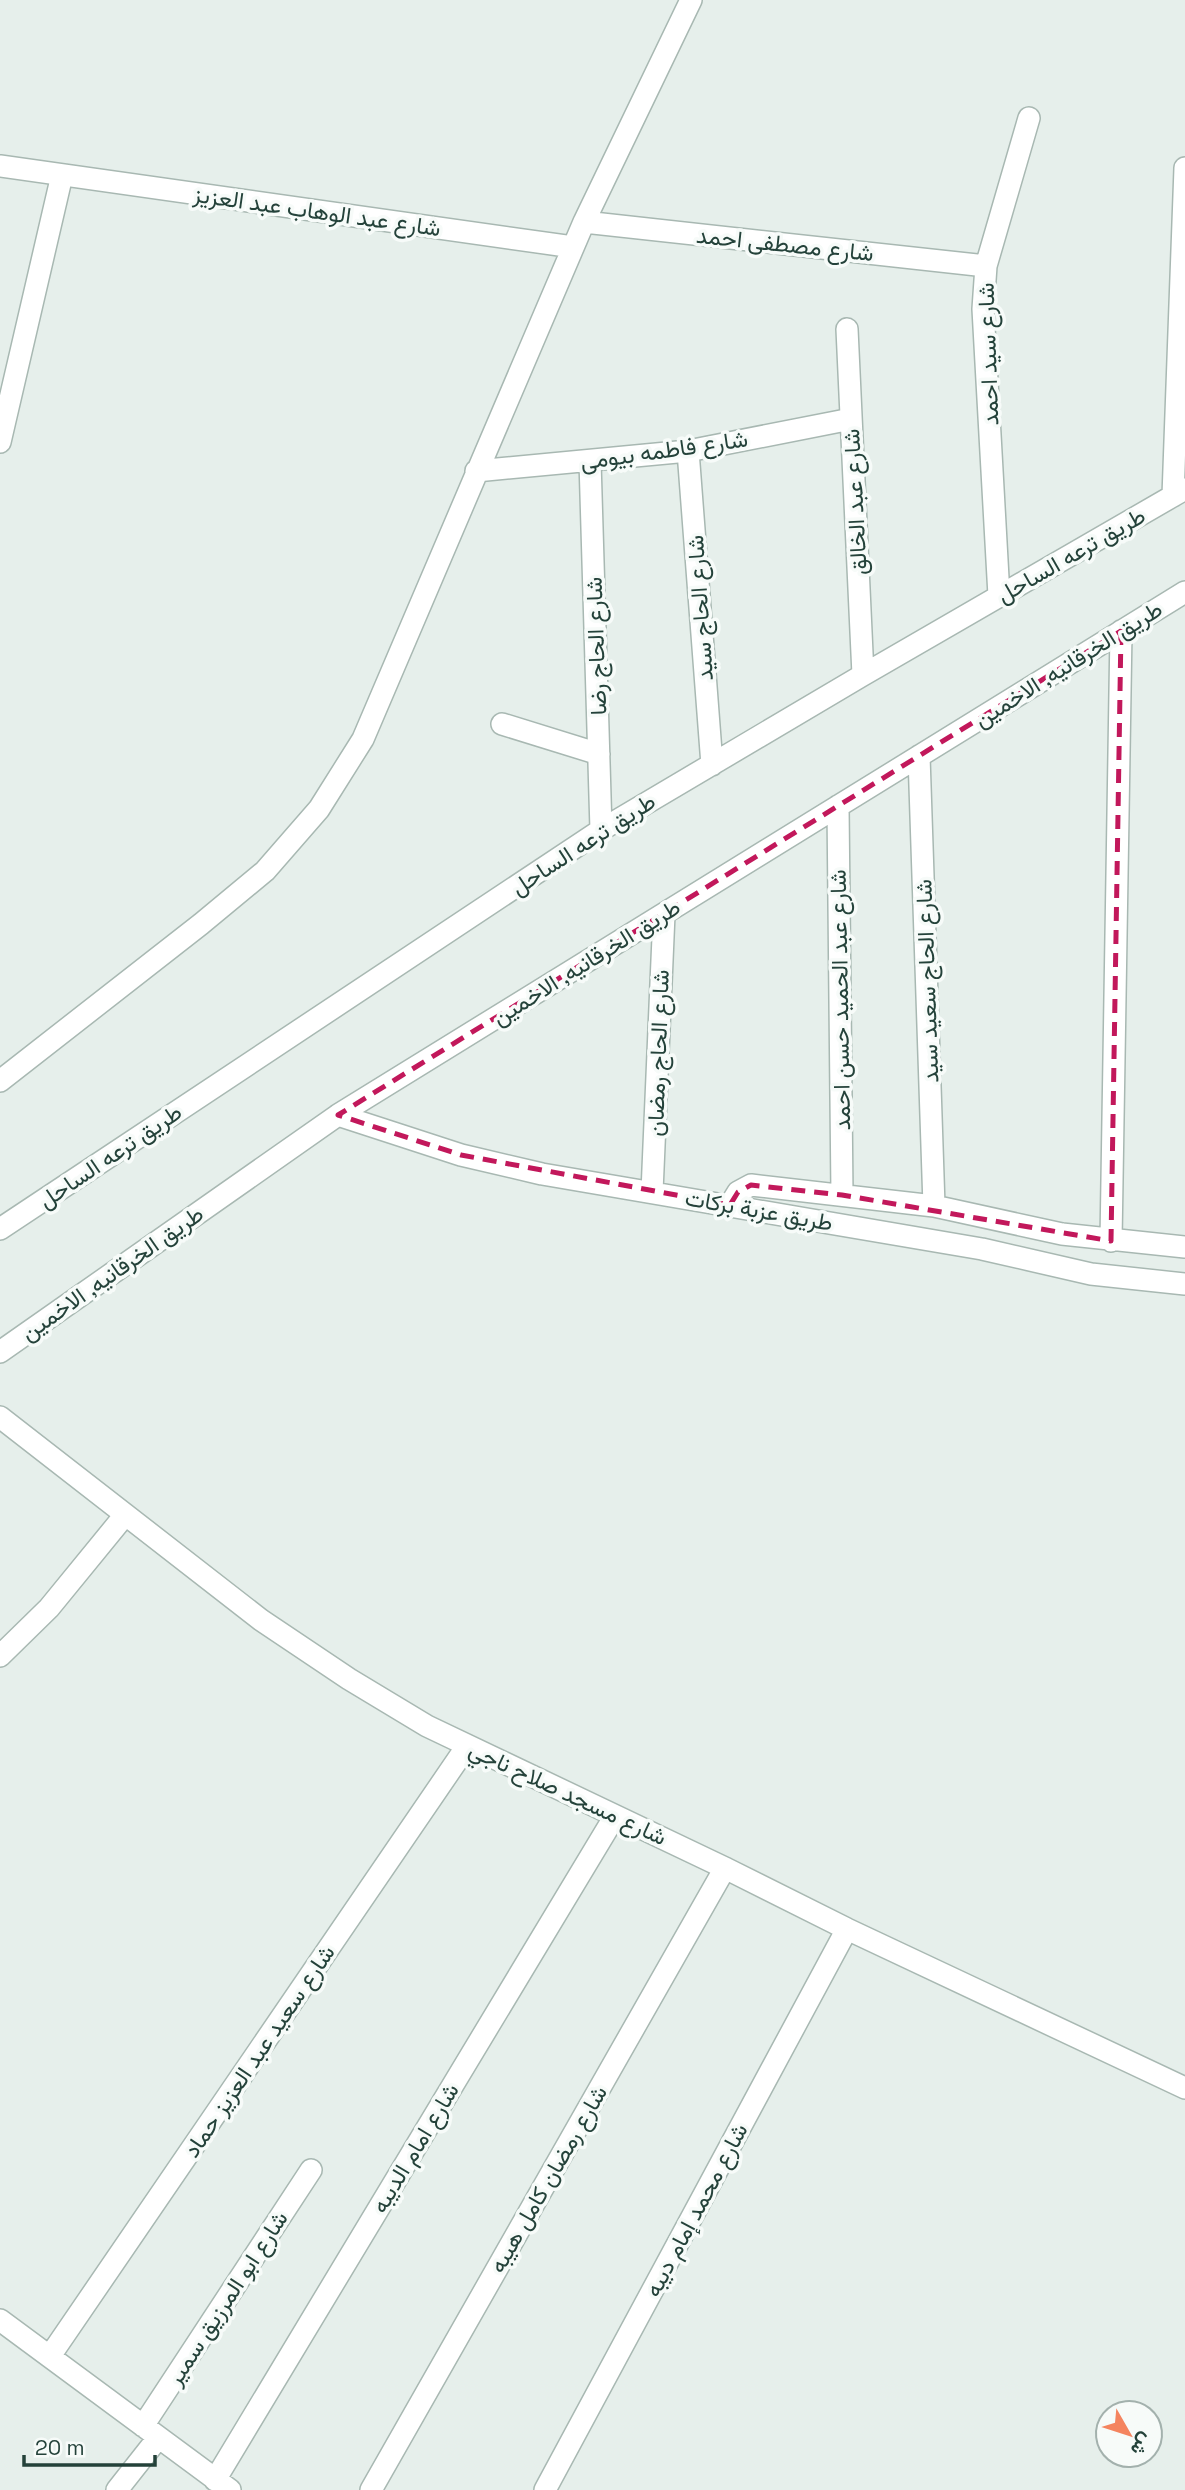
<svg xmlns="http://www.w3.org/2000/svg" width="1185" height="2490" font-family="'Space Grotesk',Vazirmatn,sans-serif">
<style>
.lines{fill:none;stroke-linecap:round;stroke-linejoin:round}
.minor-casing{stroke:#a8b8b2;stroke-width:24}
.minor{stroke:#fff;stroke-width:21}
.marked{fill:none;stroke:#c2185b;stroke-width:5;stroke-dasharray:14 9;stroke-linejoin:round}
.labels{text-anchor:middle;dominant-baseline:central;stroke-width:7;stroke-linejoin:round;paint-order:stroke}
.street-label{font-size:23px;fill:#24423a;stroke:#f7fbf9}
</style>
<rect width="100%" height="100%" fill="#e6efeb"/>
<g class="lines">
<g class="minor-casing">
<path id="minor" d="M 0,166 L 573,247
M 584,222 L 986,266
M 847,329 L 863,675
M 0,442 L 62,175
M 688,451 L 712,765
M 590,461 L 601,830
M 476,471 L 688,451 L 851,419
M 1173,496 L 1185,168
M 999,596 L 983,309 L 986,266 L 1029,118
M 502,724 L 599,754
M 919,756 L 934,1206
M 838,806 L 842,1195
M 0,1081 L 201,924 L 265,871 L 319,809 L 363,739 L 584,222 L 691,0
M 338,1115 L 461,1155 L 542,1174 L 982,1249 L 1091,1274 L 1185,1284
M 652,1192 L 664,914
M 730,1205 L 738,1192 L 751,1185 L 934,1206 L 1062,1234 L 1185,1247
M 0,1229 L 601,830 L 863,675 L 1185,489
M 1111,1241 L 1121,631
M 0,1352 L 338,1115 L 1185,592
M 0,1417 L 261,1620 L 349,1679 L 427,1726 L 725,1868 L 847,1929 L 1185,2088
M 0,1656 L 49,1608 L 125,1515
M 0,2320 L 230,2490
M 50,2356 L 467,1746
M 143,2426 L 311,2170
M 215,2480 L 615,1816
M 117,2490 L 158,2438
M 371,2490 L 725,1868
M 545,2490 L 847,1929"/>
</g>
<use href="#minor" class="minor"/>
</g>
<path class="marked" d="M 1121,631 L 1111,1241 L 842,1195 L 751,1185 L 738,1192 L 730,1205 L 461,1155 L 338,1115 Z"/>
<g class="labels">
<g class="street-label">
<text transform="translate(317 211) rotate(8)">شارع عبد الوهاب عبد العزيز</text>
<text transform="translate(785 244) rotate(6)">شارع مصطفى احمد</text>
<text transform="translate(988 354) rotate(-92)">شارع سيد احمد</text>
<text transform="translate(664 450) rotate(-8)">شارع فاطمه بيومى</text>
<text transform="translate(855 502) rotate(-93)">شارع عبد الخالق</text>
<text transform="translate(1071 555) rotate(-30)">طريق ترعه الساحل</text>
<text transform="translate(700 608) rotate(-94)">شارع الحاج سيد</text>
<text transform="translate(596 646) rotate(-92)">شارع الحاج رضا</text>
<text transform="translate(1068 664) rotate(-32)">طريق الخرقانيه, الاخمين</text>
<text transform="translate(583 844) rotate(-33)">طريق ترعه الساحل</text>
<text transform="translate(586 962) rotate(-32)">طريق الخرقانيه, الاخمين</text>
<text transform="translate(927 981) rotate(-92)">شارع الحاج سعيد سيد</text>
<text transform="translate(840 1000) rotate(-91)">شارع عبد الحميد حسن احمد</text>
<text transform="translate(658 1053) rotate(-88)">شارع الحاج رمضان</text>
<text transform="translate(110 1156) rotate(-34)">طريق ترعه الساحل</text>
<text transform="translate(759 1210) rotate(10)">طريق عزبة بركات</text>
<text transform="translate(112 1273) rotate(-35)">طريق الخرقانيه, الاخمين</text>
<text transform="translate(568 1793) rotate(25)">شارع مسجد صلاح ناجي</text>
<text transform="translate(259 2051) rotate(-56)">شارع سعيد عبد العزيز حماد</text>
<text transform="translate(415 2148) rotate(-59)">شارع امام الديبه</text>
<text transform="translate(548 2179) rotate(-60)">شارع رمضان كامل هيبه</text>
<text transform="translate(696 2210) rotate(-62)">شارع محمد إمام ديبه</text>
<text transform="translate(227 2298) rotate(-57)">شارع ابو المرزيق سمير</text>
</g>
</g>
<g transform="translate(1129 2434) rotate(129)"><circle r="33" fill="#f7fbf9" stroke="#a3b1ad" stroke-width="2"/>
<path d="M0-5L12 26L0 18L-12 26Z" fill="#f4845f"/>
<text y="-10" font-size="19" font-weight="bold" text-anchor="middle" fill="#24423a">ش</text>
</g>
<path d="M24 2455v10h131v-10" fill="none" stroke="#24423a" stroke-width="3.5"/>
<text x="35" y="2455" font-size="21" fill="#24423a" stroke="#f7fbf9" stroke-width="5" paint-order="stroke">20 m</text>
</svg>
